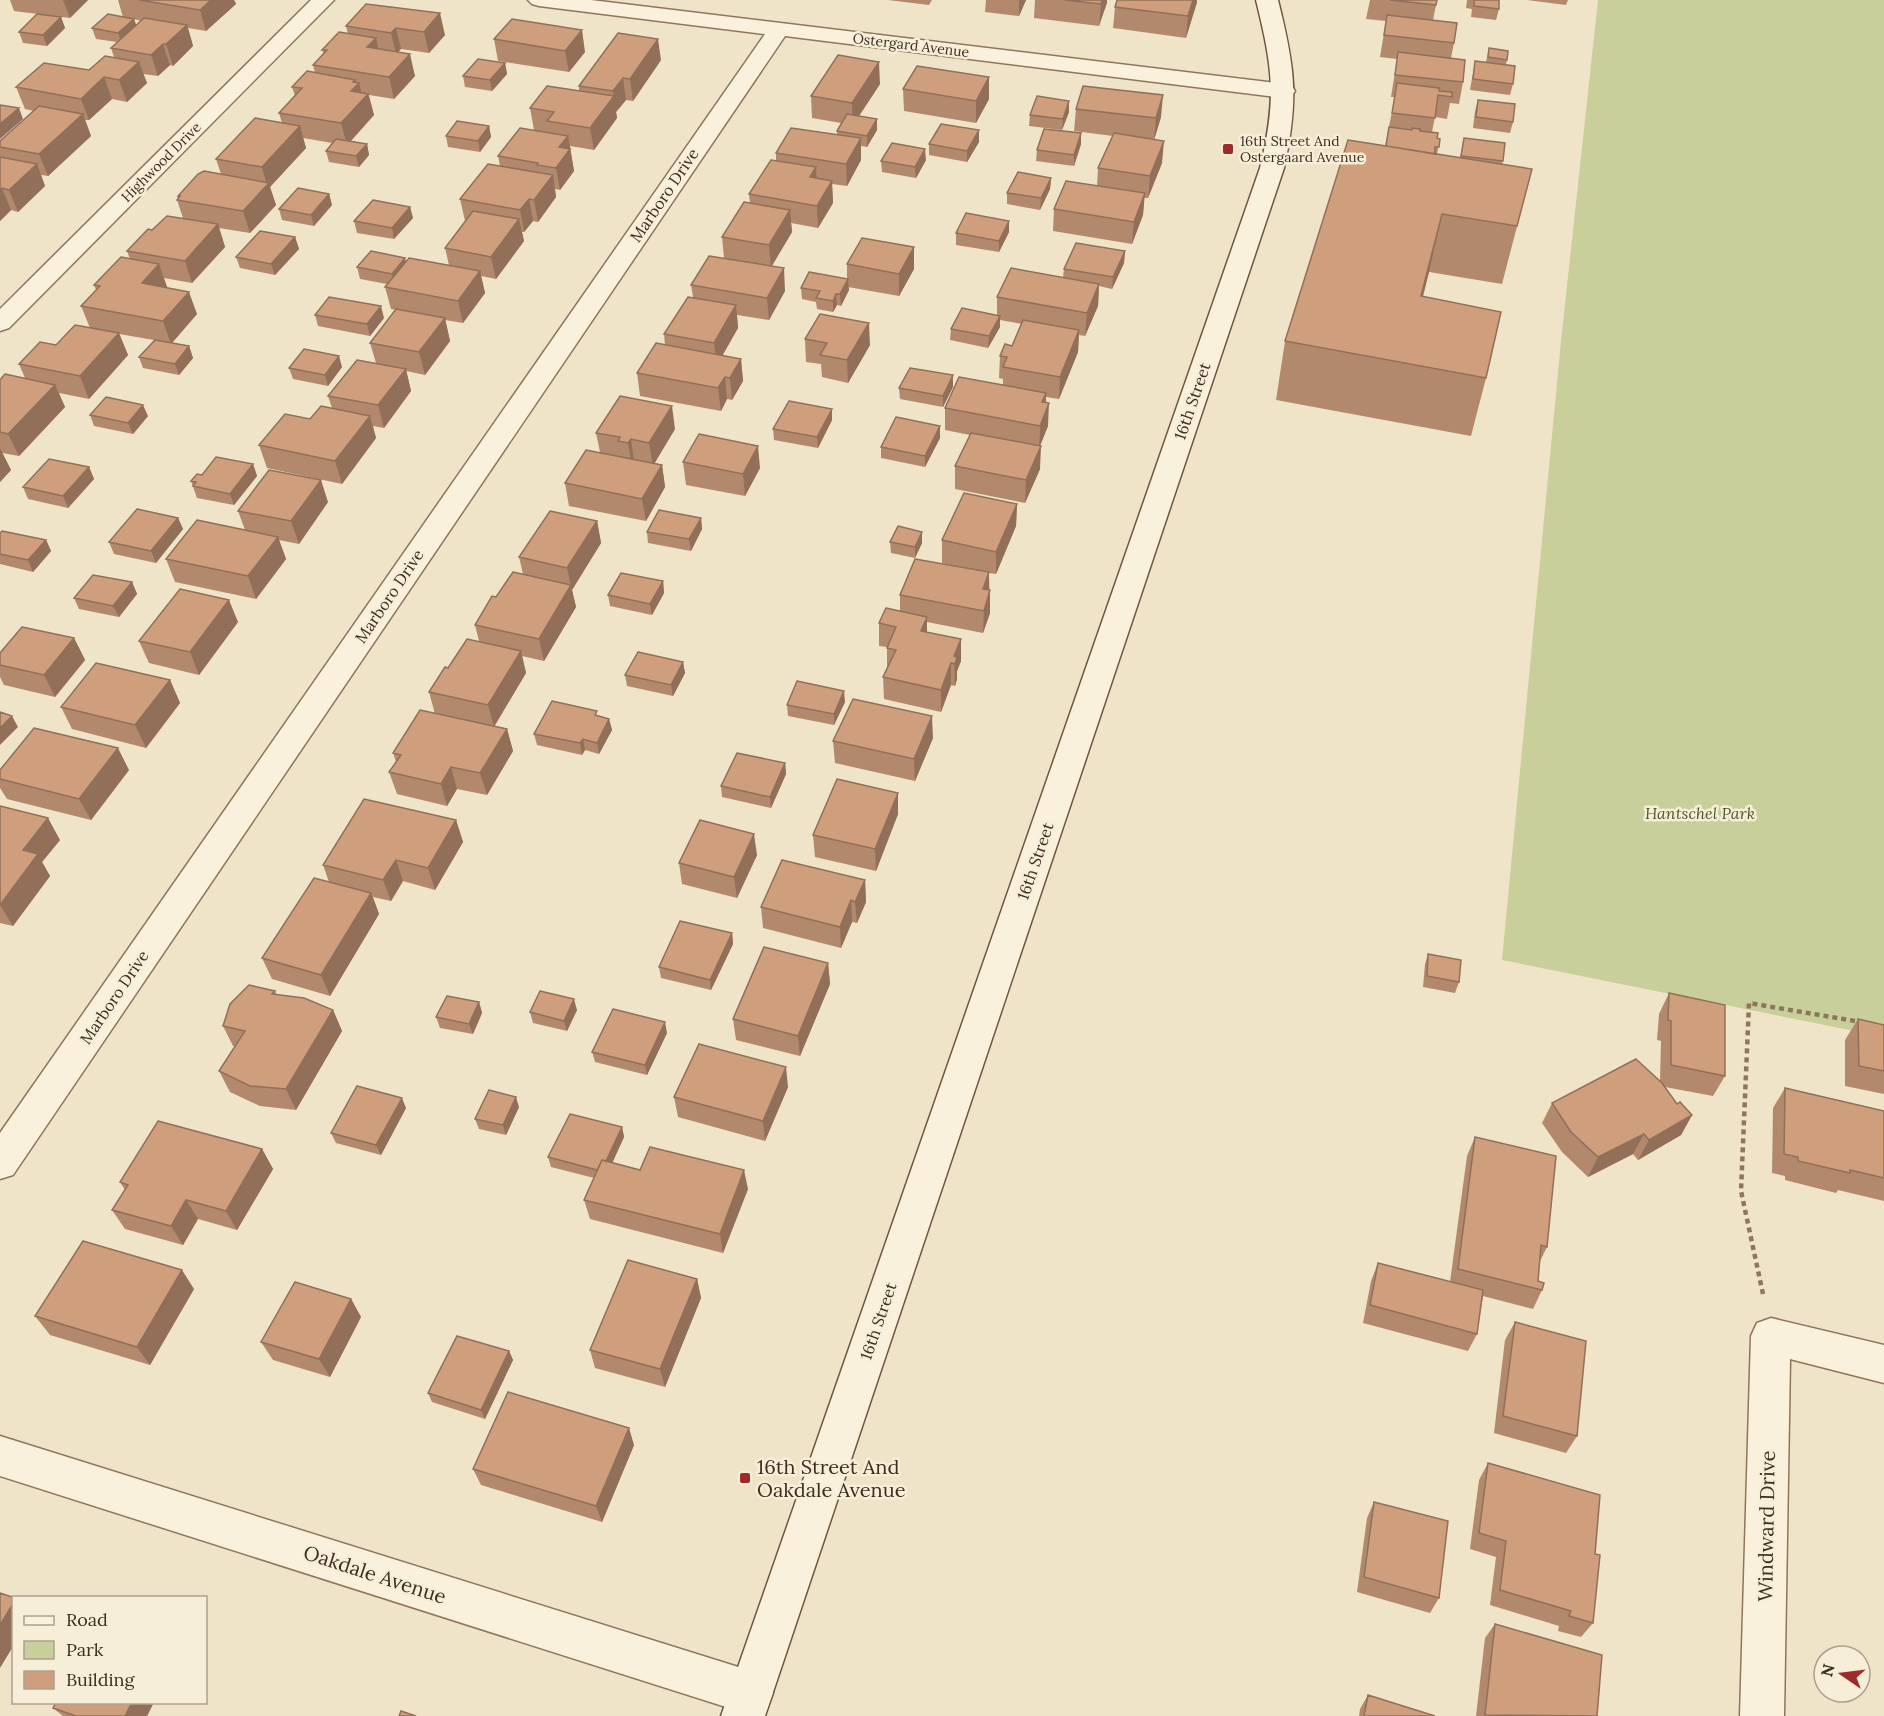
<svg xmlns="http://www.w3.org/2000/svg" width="1884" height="1716" font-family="Lora,serif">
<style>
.green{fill:#c9cf9b}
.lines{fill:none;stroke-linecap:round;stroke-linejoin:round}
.street-casing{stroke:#8d765c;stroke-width:3}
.secondary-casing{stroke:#6f573f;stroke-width:3}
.path{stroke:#8d765c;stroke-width:4.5;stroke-dasharray:5 4;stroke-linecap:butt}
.street{fill:#faf1dc;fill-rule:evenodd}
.secondary{fill:#faf1dc;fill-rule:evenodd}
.wall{fill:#b2896c;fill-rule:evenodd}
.shaded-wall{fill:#916f58}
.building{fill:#cf9f7d;stroke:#916f58;stroke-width:1.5}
.poi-dot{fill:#9e2a2b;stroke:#f7eed8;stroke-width:2}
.labels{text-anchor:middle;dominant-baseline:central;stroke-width:5;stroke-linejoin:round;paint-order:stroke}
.far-street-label{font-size:14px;fill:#3d2e20;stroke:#f7eed8}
.far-poi-label{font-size:14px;fill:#3d2e20;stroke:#f7eed8;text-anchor:start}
.street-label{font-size:16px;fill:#3d2e20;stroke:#f7eed8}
.park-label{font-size:16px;font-style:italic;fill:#4d5a26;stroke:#f7eed8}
.near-poi-label{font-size:20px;fill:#3d2e20;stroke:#f7eed8;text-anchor:start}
.near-street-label{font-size:20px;fill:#3d2e20;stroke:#f7eed8}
</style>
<rect width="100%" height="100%" fill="#f0e4c8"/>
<path class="green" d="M 1598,0 L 1884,0 L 1884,1037 L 1502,960 L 1561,341 Z"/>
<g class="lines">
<g class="street-casing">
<path id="street" d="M 311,0 L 334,0 L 9,328 L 0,331 L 0,309 Z
M 528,0 L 591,0 L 1284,84 L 1292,86 L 1295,91 L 1292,96 L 1284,98 L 785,36 L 13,1175 L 0,1179 L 0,1133 L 765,34 L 539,6 L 532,4 Z
M 1771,1318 L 1884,1345 L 1884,1383 L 1790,1359 L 1784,1716 L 1740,1716 L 1751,1336 L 1757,1323 Z
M 0,1436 L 751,1671 L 767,1677 L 773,1693 L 767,1709 L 751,1715 L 0,1476 Z"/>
</g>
<g class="secondary-casing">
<path id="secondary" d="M 1256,0 L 1278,0 C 1295,68 1299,98 1284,168 L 765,1716 L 721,1716 L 1260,168 C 1277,98 1273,69 1256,0 Z"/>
</g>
<path class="path" d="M 1763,1294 L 1741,1191 L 1749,1003 L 1861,1022"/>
<use href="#street" class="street"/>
<use href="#secondary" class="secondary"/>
</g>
<path class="wall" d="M 10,0 L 88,0 L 70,18 L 14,11 Z
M 118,0 L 234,0 L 236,4 L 206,31 L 188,28 L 193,46 L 173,66 L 170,65 L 158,76 L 143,74 L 147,83 L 127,102 L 112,99 L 89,120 L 85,120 L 91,136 L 48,176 L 41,175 L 45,186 L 18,212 L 11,210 L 0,221 L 0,141 L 34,111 L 25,109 L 16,87 L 89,70 L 114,57 L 111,48 L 117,42 L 96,39 L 92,28 L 123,17 ZM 134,19 L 141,21 L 136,25 Z
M 888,0 L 932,0 L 929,5 Z
M 986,0 L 1026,0 L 1019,16 L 985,12 Z
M 1035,0 L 1107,0 L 1099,26 L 1034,18 Z
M 1370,0 L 1437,0 L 1433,20 L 1454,43 L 1451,58 L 1463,82 L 1459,104 L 1450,103 L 1447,119 L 1435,117 L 1432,132 L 1437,138 L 1440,139 L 1437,154 L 1460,158 L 1464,138 L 1503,161 L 1502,164 L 1532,169 L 1502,284 L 1429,272 L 1423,297 L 1486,378 L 1471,436 L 1276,400 L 1285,341 L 1385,146 L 1395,97 L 1391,97 L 1397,59 L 1380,57 L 1386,21 L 1366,19 Z
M 1467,0 L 1499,0 L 1499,9 L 1496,20 L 1471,17 L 1472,9 L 1466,8 Z
M 1527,0 L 1568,0 L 1566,5 Z
M 1197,2 L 1186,38 L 1113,28 L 1115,7 Z
M 366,4 L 445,35 L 429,53 L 401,49 L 398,52 L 415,76 L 394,99 L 369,95 L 374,115 L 351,141 L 367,144 L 369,155 L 359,167 L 329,162 L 326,151 L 332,143 L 303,138 L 306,148 L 270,187 L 276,205 L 250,233 L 219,228 L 225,247 L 192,283 L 164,278 L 167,287 L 166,288 L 197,314 L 172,343 L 189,346 L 193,358 L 179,375 L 143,368 L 139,357 L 154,340 L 119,334 L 128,355 L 89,399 L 59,393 L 65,407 L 19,456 L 2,453 L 11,470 L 0,482 L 0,380 L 25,378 L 19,364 L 90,328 L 81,306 L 96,290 L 94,285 L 130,259 L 127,251 L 152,230 L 183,218 L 177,200 L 178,198 L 178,196 L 221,174 L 216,159 L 282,123 L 279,113 L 295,96 L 292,87 L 315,73 L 313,65 L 324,54 L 322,50 L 348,34 L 346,26 Z
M 61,17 L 65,28 L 47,46 L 23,43 L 19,32 Z
M 494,39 L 585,52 L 569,72 L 498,61 Z
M 1489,48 L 1507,60 L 1506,64 L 1513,84 L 1510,95 L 1470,90 L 1475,61 L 1486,62 Z
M 661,60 L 633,101 L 626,100 L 616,112 L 617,118 L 594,150 L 570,146 L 574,171 L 560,190 L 555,189 L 556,197 L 538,222 L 533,221 L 524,232 L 522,232 L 524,241 L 496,279 L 481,276 L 485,293 L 463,323 L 445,320 L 450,341 L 425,375 L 406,371 L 411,391 L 384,428 L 373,426 L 376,438 L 342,484 L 267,468 L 259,445 L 332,408 L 328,396 L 376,363 L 370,343 L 396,310 L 391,309 L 385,287 L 387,284 L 360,279 L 357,267 L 406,262 L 449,265 L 445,248 L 466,222 L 465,221 L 460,199 L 500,166 L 498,156 L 534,130 L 530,108 L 579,91 L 579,86 Z
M 505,63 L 507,74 L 492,91 L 465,87 L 463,76 Z
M 989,77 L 989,99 L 976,123 L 904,111 L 903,89 Z
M 880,84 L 859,116 L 877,119 L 877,130 L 867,147 L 861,146 L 861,160 L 847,186 L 832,184 L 833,203 L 818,228 L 791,223 L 792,232 L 772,266 L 785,291 L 769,320 L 737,315 L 738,328 L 722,356 L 741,359 L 743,381 L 732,400 L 727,399 L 721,411 L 640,396 L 637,373 L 665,345 L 664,334 L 693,297 L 691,285 L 724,258 L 722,237 L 750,203 L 749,194 L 776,160 L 776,153 L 837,135 L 837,131 L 841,123 L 812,118 L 811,96 Z
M 1478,100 L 1513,122 L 1510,133 L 1473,128 L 1475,111 Z
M 1076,109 L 1161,117 L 1154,140 L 1162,163 L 1148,198 L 1144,198 L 1143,215 L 1132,244 L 1053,231 L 1054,209 L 1097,186 L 1098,168 L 1113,136 L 1074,131 Z
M 1069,112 L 1062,130 L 1029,126 L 1030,115 Z
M 489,126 L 491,137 L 480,152 L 448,147 L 446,136 Z
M 979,142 L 967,162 L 929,155 L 929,144 Z
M 1081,144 L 1074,166 L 1036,161 L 1037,150 Z
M 926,160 L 916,178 L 882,172 L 881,161 Z
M 1051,178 L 1050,189 L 1040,210 L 1007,204 L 1007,193 Z
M 329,194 L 332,205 L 314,226 L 282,220 L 279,209 Z
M 410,207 L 413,218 L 394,239 L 357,233 L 354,221 Z
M 1009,232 L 999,252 L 956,245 L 956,233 Z
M 295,237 L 299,249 L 275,275 L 240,268 L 236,257 Z
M 1125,251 L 1124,263 L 1112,289 L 1099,286 L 1098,306 L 1085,336 L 1079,335 L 1078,352 L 1059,399 L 1046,397 L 1048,426 L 1040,446 L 1040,469 L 1025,503 L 955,489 L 955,466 L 970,435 L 945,430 L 945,408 L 1003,385 L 1003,379 L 999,378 L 1000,356 L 1012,346 L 1022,324 L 1000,320 L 1000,327 L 988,348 L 950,340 L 951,329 L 997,315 L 997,297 L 1063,277 L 1064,269 Z
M 847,264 L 914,269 L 899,296 L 848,287 L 849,290 L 841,306 L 837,305 L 833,312 L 817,309 L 816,302 L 802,299 L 801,288 L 847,279 Z
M 315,315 L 384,318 L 370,336 L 318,326 Z
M 805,339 L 870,345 L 848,383 L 822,377 L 821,364 L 806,362 Z
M 342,367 L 328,386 L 293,379 L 289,368 Z
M 953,375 L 953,387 L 943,407 L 900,399 L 899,388 Z
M 90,415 L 148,416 L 133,434 L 94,426 Z
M 832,420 L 818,448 L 774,440 L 773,429 Z
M 675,429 L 654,463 L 662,465 L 665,487 L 646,521 L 569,506 L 565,483 L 600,452 L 596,433 Z
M 940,438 L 925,467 L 881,458 L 881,447 Z
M 683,462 L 760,468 L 745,496 L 686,485 Z
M 253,464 L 257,476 L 234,505 L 197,498 L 191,481 L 202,475 Z
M 89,467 L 94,479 L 68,508 L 28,499 L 23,487 Z
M 328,502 L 299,544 L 279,540 L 286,559 L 256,599 L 175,582 L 166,559 L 245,530 L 238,511 Z
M 1017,504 L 1016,526 L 996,574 L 989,573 L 990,613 L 983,633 L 927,622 L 927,632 L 961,639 L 961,661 L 957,671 L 957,679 L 955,686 L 951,685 L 941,712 L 884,699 L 883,677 L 887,669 L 887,647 L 879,646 L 879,623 L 900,612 L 900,595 L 974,570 L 942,563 L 942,540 Z
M 178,518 L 183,529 L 156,563 L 114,554 L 109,542 Z
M 701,518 L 702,529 L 691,551 L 648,543 L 647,532 Z
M 597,521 L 601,543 L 572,590 L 576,607 L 544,661 L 522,656 L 526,673 L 494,726 L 507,729 L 513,751 L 487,795 L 457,789 L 447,806 L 397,794 L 389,772 L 396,762 L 393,753 L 435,714 L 429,692 L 448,668 L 479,641 L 475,625 L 496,597 L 523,574 L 519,557 Z
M 0,533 L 46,540 L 51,551 L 33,572 L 0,564 Z
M 890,542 L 922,543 L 915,558 L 891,553 Z
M 663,581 L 664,593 L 652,615 L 610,606 L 608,595 Z
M 132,582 L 137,594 L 119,617 L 79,609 L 74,598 Z
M 238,622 L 199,675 L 149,663 L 139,641 Z
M 74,638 L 85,660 L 55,697 L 4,685 L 0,677 L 0,653 Z
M 683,662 L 685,673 L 673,696 L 627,686 L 625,675 Z
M 170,680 L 180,703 L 146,748 L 72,729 L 61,707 Z
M 845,702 L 834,725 L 788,716 L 787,705 Z
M 598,716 L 609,719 L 612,730 L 599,754 L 585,750 L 582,755 L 537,745 L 534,734 Z
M 933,738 L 915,781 L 835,763 L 833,741 Z
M 785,763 L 786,774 L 771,808 L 722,797 L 721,786 Z
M 0,770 L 129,770 L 91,820 L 7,799 L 0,788 Z
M 898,793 L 898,814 L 876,871 L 815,857 L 813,835 Z
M 0,806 L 60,840 L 42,862 L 50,876 L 13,926 L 0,923 Z
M 456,820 L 463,842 L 435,890 L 403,881 L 391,901 L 373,897 L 379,914 L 330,996 L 272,979 L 262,958 L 329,882 L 323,865 Z
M 757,855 L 737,898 L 682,884 L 679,863 Z
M 865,880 L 866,902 L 857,923 L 852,922 L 841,948 L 763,928 L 761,907 Z
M 732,933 L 733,944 L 711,990 L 661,978 L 659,967 Z
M 1428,954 L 1459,982 L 1455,993 L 1423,987 L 1425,964 Z
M 828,963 L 830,984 L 800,1056 L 736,1040 L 733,1019 Z
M 275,991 L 277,995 L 333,1010 L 342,1031 L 296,1110 L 260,1106 L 230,1092 L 219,1071 L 235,1046 L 233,1046 L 223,1026 Z
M 1669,993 L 1725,1076 L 1713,1096 L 1665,1087 L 1677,1104 L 1692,1115 L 1681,1135 L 1638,1160 L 1633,1154 L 1588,1177 L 1562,1152 L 1542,1123 L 1552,1103 L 1660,1081 L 1661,1041 L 1657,1040 L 1659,1014 Z
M 479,1002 L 482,1013 L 473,1034 L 440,1028 L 436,1017 Z
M 577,1010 L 567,1031 L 533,1023 L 530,1012 Z
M 1858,1019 L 1884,1025 L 1884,1094 L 1845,1086 L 1845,1040 Z
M 667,1033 L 647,1075 L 595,1062 L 592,1052 Z
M 788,1087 L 765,1141 L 678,1117 L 674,1097 Z
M 1785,1088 L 1884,1111 L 1884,1201 L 1838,1190 L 1836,1193 L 1785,1180 L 1785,1176 L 1772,1173 L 1773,1108 Z
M 519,1107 L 506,1135 L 479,1129 L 475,1119 Z
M 406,1108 L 381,1155 L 336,1143 L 331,1133 Z
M 622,1127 L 624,1137 L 612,1163 L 640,1170 L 748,1189 L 723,1253 L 590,1219 L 584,1200 L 594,1178 L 551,1167 L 548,1157 Z
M 1475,1137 L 1547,1247 L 1540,1261 L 1538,1281 L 1542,1290 L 1533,1309 L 1483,1296 L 1477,1334 L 1468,1351 L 1363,1323 L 1371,1281 L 1378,1263 L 1450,1282 L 1467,1156 Z
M 262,1149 L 273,1169 L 237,1230 L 198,1219 L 183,1245 L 125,1229 L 112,1210 L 125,1190 L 120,1182 Z
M 697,1279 L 701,1298 L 665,1387 L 595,1368 L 590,1350 Z
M 194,1289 L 150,1365 L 50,1335 L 35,1316 Z
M 351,1299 L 361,1317 L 330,1377 L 273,1360 L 261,1342 Z
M 1515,1322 L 1577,1436 L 1566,1453 L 1494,1433 L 1505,1340 Z
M 509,1351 L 513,1360 L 485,1419 L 432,1402 L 428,1393 Z
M 634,1445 L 602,1522 L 481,1485 L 473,1469 Z
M 1488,1463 L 1595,1554 L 1593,1623 L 1581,1637 L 1558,1631 L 1559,1626 L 1490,1605 L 1496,1557 L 1470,1549 L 1479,1480 Z
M 1374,1502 L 1439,1598 L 1430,1613 L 1357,1592 L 1367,1518 Z
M 1495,1624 L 1597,1716 L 1476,1716 L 1485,1638 Z
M 1368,1695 L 1435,1716 L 1359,1716 L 1360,1709 Z
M 56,1702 L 154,1702 L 147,1716 L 63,1716 L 53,1708 Z"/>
<path class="shaded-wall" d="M 63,0 L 88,0 L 70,18 Z
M 211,0 L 234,0 L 236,4 L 206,31 L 200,10 Z
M 1019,0 L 1026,0 L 1019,16 Z
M 1102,0 L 1107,0 L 1107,3 L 1099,26 L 1101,4 Z
M 1193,0 L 1197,0 L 1197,2 L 1186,38 L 1188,16 Z
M 440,13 L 445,35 L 429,53 L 424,32 Z
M 61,17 L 65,28 L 47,46 L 43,35 Z
M 134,19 L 138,30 L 122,43 L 118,33 Z
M 187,25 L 193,46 L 173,66 L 166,44 Z
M 396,28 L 401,49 L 396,54 L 391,33 Z
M 582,30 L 585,52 L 569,72 L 565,51 Z
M 376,38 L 381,60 L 367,47 Z
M 658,39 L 661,60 L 633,101 L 630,79 Z
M 163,44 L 170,65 L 158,76 L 151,55 Z
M 410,54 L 415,76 L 394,99 L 389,77 Z
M 139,62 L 147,83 L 127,102 L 119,80 Z
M 879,62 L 880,84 L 853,125 L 852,103 Z
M 505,63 L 507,74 L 492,91 L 490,80 Z
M 104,77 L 112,99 L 89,120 L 81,99 Z
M 989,77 L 989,99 L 976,123 L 976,101 Z
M 623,78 L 626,100 L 616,112 L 617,118 L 594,150 L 590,128 L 614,97 L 613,91 Z
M 355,80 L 357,85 L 359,83 L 363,99 L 368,94 L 374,115 L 347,145 L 341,123 L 353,82 Z
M 1163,95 L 1161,117 L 1154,140 L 1156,118 Z
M 1069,101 L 1069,112 L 1062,130 L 1063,119 Z
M 19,108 L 23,119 L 0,139 L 0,124 Z
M 83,114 L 91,136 L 48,176 L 39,154 Z
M 877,119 L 877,130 L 867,147 L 867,136 Z
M 300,126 L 306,148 L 270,187 L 276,205 L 250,233 L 243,211 L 267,185 L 262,167 Z
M 489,126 L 491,137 L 480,152 L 478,141 Z
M 979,130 L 979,142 L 967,162 L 967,151 Z
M 1081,133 L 1081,144 L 1074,166 L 1074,155 Z
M 568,136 L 574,171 L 560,190 L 556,168 L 559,147 Z
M 861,138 L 861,160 L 847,186 L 846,164 Z
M 1164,141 L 1162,163 L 1148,198 L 1150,176 Z
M 367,144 L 369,155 L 359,167 L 356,156 Z
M 925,149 L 926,160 L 916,178 L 915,167 Z
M 37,164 L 45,186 L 18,212 L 9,190 Z
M 816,167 L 817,189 L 810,177 Z
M 553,175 L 556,197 L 538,222 L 534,200 Z
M 1051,178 L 1050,189 L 1040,210 L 1041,198 Z
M 832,181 L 833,203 L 818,228 L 817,206 Z
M 2,188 L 11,210 L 0,221 L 0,190 Z
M 1145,193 L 1143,215 L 1132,244 L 1134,222 Z
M 329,194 L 332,205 L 314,226 L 311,215 Z
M 529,199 L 533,221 L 524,232 L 520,210 Z
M 410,207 L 413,218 L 394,239 L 392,228 Z
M 790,210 L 792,232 L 771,267 L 769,245 Z
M 1442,214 L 1429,272 L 1407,355 L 1421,296 Z
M 519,219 L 524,241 L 496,279 L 491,257 Z
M 1009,221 L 1009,232 L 999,252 L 999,241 Z
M 218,224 L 225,247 L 192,283 L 185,261 Z
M 295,237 L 299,249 L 275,275 L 271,264 Z
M 914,247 L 914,269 L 899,296 L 899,274 Z
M 1125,251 L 1124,263 L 1112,289 L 1113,277 Z
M 405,258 L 408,269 L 394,285 L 392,274 Z
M 159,264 L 167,287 L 150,305 L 142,283 Z
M 784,268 L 785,291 L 769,320 L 767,298 Z
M 480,271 L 485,293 L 463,323 L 458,301 Z
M 848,279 L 849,290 L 841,306 L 840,294 Z
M 1099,284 L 1098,306 L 1085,336 L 1087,313 Z
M 189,292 L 197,314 L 171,344 L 163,321 Z
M 836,294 L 837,305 L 833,312 L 833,301 Z
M 736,305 L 738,328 L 717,365 L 714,343 Z
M 381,306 L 384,318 L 370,336 L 367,324 Z
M 1000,316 L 1000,327 L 988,348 L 989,336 Z
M 445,318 L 450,341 L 425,375 L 419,352 Z
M 869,323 L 870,345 L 848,383 L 847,360 Z
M 1079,330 L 1078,352 L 1059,399 L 1060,377 Z
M 119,333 L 128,355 L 89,399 L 80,376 Z
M 189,346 L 193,358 L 179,375 L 175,364 Z
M 339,356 L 342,367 L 328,386 L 325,375 Z
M 741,359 L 743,381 L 732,400 L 730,378 Z
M 406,369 L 411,391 L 384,428 L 378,405 Z
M 953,375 L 953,387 L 943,407 L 943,396 Z
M 725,377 L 727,399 L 721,411 L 718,388 Z
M 55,385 L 65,407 L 19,456 L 8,434 Z
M 1046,393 L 1045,414 L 1049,403 L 1048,426 L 1039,448 L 1042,402 Z
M 143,405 L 148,416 L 133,434 L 128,423 Z
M 672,406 L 675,429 L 653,466 L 649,443 Z
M 832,409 L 832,420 L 818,448 L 817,437 Z
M 370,416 L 376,438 L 342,484 L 335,461 Z
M 940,426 L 940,438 L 925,467 L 925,456 Z
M 631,439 L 634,462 L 632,466 L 628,443 Z
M 758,446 L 760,468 L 745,496 L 743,474 Z
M 1041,446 L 1040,469 L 1025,503 L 1026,480 Z
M 0,448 L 11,470 L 0,482 Z
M 253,464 L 257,476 L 234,505 L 230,494 Z
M 662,465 L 665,487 L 646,521 L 642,499 Z
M 89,467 L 94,479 L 68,508 L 63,496 Z
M 321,480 L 328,502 L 299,544 L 291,521 Z
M 1017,504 L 1016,526 L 996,574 L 996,552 Z
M 178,518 L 183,529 L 156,563 L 151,551 Z
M 701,518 L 702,529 L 691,551 L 689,539 Z
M 597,521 L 601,543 L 572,590 L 576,607 L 544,661 L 539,639 L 571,586 L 567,568 Z
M 922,532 L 922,543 L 915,558 L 915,547 Z
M 278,537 L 286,559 L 256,599 L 248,576 Z
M 46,540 L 51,551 L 33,572 L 28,560 Z
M 989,572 L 989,595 L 982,612 L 983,589 Z
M 663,581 L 664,593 L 652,615 L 650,604 Z
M 132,582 L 137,594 L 119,617 L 113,606 Z
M 990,590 L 990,613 L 983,633 L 984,611 Z
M 229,600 L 238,622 L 199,675 L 190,652 Z
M 927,617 L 927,639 L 921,631 Z
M 74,638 L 85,660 L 55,697 L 44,675 Z
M 961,639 L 961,661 L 957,671 L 957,679 L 955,686 L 954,656 Z
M 521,651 L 526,673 L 494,727 L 488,705 Z
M 683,662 L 685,673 L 673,696 L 671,685 Z
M 951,663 L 951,685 L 941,712 L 941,690 Z
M 170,680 L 180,703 L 146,748 L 135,725 Z
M 844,691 L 845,702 L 834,725 L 834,714 Z
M 12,716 L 18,727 L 0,745 L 0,728 Z
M 932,716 L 933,738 L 915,781 L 914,759 Z
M 609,719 L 612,730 L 599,754 L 597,743 Z
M 507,729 L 513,751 L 487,795 L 480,773 Z
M 583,739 L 585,750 L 582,755 L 580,743 Z
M 118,748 L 129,770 L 91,820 L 79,799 Z
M 785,763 L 786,774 L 771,808 L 770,797 Z
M 451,767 L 457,789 L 447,806 L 441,784 Z
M 898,793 L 898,814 L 876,871 L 875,849 Z
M 48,818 L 60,840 L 42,862 L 50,876 L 13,926 L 0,905 L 23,850 Z
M 456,820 L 463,842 L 435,890 L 428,868 Z
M 754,834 L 757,855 L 737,898 L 734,877 Z
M 396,860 L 403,881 L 391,901 L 383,880 Z
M 865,880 L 866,902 L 857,923 L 855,902 Z
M 371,893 L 379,914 L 330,996 L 321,975 Z
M 851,900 L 852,922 L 841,948 L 840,927 Z
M 732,933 L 733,944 L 711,990 L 710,980 Z
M 828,963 L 830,984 L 800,1056 L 798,1036 Z
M 574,999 L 577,1010 L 567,1031 L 564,1021 Z
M 479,1002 L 482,1013 L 473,1034 L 469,1024 Z
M 333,1010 L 342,1031 L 296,1110 L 286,1089 Z
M 665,1022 L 667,1033 L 647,1075 L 645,1065 Z
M 786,1067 L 788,1087 L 765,1141 L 763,1121 Z
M 516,1097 L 519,1107 L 506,1135 L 503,1125 Z
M 402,1098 L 406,1108 L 381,1155 L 376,1145 Z
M 1692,1115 L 1681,1135 L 1638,1160 L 1649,1140 Z
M 622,1127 L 624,1137 L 604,1181 L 602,1171 Z
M 1644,1134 L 1633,1154 L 1588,1177 L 1598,1157 Z
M 262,1149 L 273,1169 L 237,1230 L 226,1211 Z
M 744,1170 L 748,1189 L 723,1253 L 720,1234 Z
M 186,1200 L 198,1219 L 183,1245 L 171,1226 Z
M 182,1270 L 194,1289 L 150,1365 L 137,1347 Z
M 697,1279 L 701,1298 L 665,1387 L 660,1369 Z
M 351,1299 L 361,1317 L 330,1377 L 319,1359 Z
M 509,1351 L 513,1360 L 485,1419 L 481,1410 Z
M 629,1428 L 634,1445 L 602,1522 L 596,1506 Z
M 14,1602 L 14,1645 L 0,1668 L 0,1625 Z
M 132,1702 L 154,1702 L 147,1716 L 125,1716 Z"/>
<path class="building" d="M 139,0 L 211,0 L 200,10 Z
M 1065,0 L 1102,0 L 1101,4 Z
M 1117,0 L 1193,0 L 1188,16 L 1115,7 Z
M 1390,0 L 1437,0 L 1436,5 Z
M 1474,0 L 1499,0 L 1499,9 L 1474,6 Z
M 366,4 L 440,13 L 424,32 L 396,28 L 391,33 L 346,26 Z
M 37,14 L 61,17 L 43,35 L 19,32 Z
M 108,14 L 134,19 L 118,33 L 92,28 Z
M 1387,15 L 1457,23 L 1454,43 L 1384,35 Z
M 144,18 L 187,25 L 166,44 L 163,44 L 151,55 L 111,48 Z
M 512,19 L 582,30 L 565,51 L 494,39 Z
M 339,32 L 376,38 L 367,47 L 410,54 L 389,77 L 313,65 L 327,50 L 322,50 Z
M 618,33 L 658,39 L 630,79 L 623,78 L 613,91 L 579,86 Z
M 1489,48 L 1508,51 L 1507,60 L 1488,57 Z
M 1398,52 L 1465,60 L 1463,82 L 1395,75 Z
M 838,55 L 879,62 L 852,103 L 811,96 Z
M 105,56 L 139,62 L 119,80 L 104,77 L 81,99 L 16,87 L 44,63 L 89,70 Z
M 478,59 L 505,63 L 490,80 L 463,76 Z
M 1475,61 L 1515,66 L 1513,84 L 1473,79 Z
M 917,66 L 989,77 L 976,101 L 903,89 Z
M 307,71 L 355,80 L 353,82 L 359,83 L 351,91 L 368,94 L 341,123 L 279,113 L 302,88 L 292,87 Z
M 1397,83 L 1439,88 L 1439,91 L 1452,92 L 1452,97 L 1438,95 L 1435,118 L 1392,113 Z
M 547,86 L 614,96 L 590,128 L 547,121 L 554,112 L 530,108 Z
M 1083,86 L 1163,95 L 1156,118 L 1076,109 Z
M 1037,96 L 1069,101 L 1063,119 L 1030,115 Z
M 1478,100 L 1515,104 L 1513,122 L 1476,117 Z
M 0,105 L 19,108 L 0,124 Z
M 39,106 L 83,114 L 39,154 L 0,147 L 0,141 Z
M 847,114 L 877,119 L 867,136 L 837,131 Z
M 255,118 L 300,126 L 262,167 L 216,159 Z
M 457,121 L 489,126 L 478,141 L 446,136 Z
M 941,124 L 979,130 L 967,151 L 929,144 Z
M 1389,127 L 1412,130 L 1412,128 L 1420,129 L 1420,131 L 1438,133 L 1437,138 L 1440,139 L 1439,147 L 1435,147 L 1435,154 L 1386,146 Z
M 520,128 L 568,136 L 559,147 L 570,149 L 556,168 L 537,165 L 538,163 L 498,156 Z
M 791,128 L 861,138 L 846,164 L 776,153 Z
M 1044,129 L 1081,133 L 1074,155 L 1037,150 Z
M 1114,133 L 1164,141 L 1150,176 L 1098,168 Z
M 1464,138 L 1505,143 L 1503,161 L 1461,156 Z
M 336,139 L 367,144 L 356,156 L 326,151 Z
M 1348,140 L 1532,169 L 1517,226 L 1442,214 L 1421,296 L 1501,312 L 1486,378 L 1285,341 Z
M 892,143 L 925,149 L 915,167 L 881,161 Z
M 0,157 L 37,164 L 9,190 L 2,188 L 0,190 Z
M 771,160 L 816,167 L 810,177 L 832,181 L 817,206 L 749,194 Z
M 488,164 L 553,175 L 534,200 L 529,199 L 520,210 L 460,199 Z
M 204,171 L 269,183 L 243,211 L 177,200 L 180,196 L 178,196 L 198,174 Z
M 1018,172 L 1051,178 L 1041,198 L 1007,193 Z
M 1066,181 L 1145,193 L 1134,222 L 1054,209 Z
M 298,188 L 329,194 L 311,215 L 279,209 Z
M 373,200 L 410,207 L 392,228 L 354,221 Z
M 744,202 L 790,210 L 769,245 L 722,237 Z
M 473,211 L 519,219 L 491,257 L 445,248 Z
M 966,213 L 1009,221 L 999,241 L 956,233 Z
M 167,216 L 218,224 L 185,261 L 127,251 L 148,229 L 152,230 Z
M 260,231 L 295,237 L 271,264 L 236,257 Z
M 862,238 L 914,247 L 899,274 L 847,264 Z
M 1076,243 L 1125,251 L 1113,277 L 1064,269 Z
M 371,251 L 405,258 L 392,274 L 357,267 Z
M 709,256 L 784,268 L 767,298 L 691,285 Z
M 121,257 L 159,264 L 142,283 L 189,292 L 163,321 L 81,306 L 100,286 L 94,285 Z
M 409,258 L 480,271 L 458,301 L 385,287 Z
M 1011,268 L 1099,284 L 1087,313 L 997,297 Z
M 809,272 L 848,279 L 840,294 L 836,294 L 833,301 L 816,298 L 820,291 L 801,288 Z
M 329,297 L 381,306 L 367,324 L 315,315 Z
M 688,297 L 736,305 L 714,343 L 664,334 Z
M 962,308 L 1000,316 L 989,336 L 951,329 Z
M 396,309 L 445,318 L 419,352 L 370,343 Z
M 820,314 L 869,323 L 847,360 L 820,355 L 827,343 L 805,339 Z
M 1023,320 L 1079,330 L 1060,377 L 1003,367 L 1007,357 L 1000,356 L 1005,344 L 1012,346 Z
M 75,325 L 119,333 L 80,376 L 19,364 L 40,342 L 56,345 Z
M 155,340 L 189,346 L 175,364 L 139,357 Z
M 656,343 L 741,359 L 730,378 L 725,377 L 718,388 L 637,373 Z
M 304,349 L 339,356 L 325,375 L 289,368 Z
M 357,360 L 406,369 L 378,405 L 328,396 Z
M 910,368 L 953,375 L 943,396 L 899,388 Z
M 5,374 L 55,385 L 8,434 L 0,432 L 0,380 Z
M 959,377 L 1046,393 L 1042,402 L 1049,403 L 1040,426 L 945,408 Z
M 620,396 L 672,406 L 649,443 L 631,439 L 628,443 L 618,441 L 620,437 L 596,433 Z
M 106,397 L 143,405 L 128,423 L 90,415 Z
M 789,401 L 832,409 L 817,437 L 773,429 Z
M 321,406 L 370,416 L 335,461 L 259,445 L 285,414 L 310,419 Z
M 896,417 L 940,426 L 925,456 L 881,447 Z
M 971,433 L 1041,446 L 1026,480 L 955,466 Z
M 699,434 L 758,446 L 743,474 L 683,462 Z
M 586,450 L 662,465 L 642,499 L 565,483 Z
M 216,457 L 253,464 L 230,494 L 193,486 L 196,482 L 191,481 L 197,474 L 202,475 Z
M 49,459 L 89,467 L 63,496 L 23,487 Z
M 269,470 L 321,480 L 291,521 L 238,511 Z
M 964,493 L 1017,504 L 996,552 L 942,540 Z
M 137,509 L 178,518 L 151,551 L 109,542 Z
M 659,510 L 701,518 L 689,539 L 647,532 Z
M 550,511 L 597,521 L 567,568 L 519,557 Z
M 197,520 L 278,537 L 248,576 L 166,559 Z
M 898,526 L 922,532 L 915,547 L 890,542 Z
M 2,531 L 46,540 L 28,560 L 0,554 L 0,533 Z
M 915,559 L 989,572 L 983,589 L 990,590 L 984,611 L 900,595 Z
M 513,572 L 571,585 L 539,639 L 475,625 L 492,596 L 496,597 Z
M 621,573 L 663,581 L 650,604 L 608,595 Z
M 93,575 L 132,582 L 113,606 L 74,598 Z
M 180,589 L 229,600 L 190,652 L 139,641 Z
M 886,608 L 927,617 L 921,631 L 961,639 L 954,656 L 957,657 L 955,664 L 951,663 L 941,690 L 883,677 L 896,650 L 887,648 L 896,627 L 879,623 Z
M 22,627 L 74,638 L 44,675 L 0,665 L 0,653 Z
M 467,639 L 521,651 L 488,705 L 429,692 L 445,667 L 448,668 Z
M 638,652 L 683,662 L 671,685 L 625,675 Z
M 96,663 L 170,680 L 135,725 L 61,707 Z
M 797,681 L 844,691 L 834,714 L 787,705 Z
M 853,699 L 932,716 L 914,759 L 833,741 Z
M 552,701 L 597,711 L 595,715 L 609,719 L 597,743 L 583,739 L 580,743 L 534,734 Z
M 420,710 L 507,729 L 480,773 L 451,767 L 441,784 L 389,772 L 401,755 L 393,753 Z
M 0,712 L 12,716 L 0,728 Z
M 34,728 L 118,748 L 79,799 L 0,779 L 0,770 Z
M 737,753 L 785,763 L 770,797 L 721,786 Z
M 837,779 L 898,793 L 875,849 L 813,835 Z
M 364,799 L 456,820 L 428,868 L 396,860 L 383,880 L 323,865 Z
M 0,806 L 48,818 L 23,850 L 38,854 L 0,905 Z
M 700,820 L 754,834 L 734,877 L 679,863 Z
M 782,860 L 865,880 L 855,902 L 851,900 L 840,927 L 761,907 Z
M 314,878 L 371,893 L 321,975 L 262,958 Z
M 680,921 L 732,933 L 710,980 L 659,967 Z
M 764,947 L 828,963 L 798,1036 L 733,1019 Z
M 1428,954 L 1461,960 L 1459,982 L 1427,976 Z
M 249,985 L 275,991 L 272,994 L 304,998 L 333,1010 L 286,1089 L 250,1086 L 219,1071 L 245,1031 L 223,1026 L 230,1004 Z
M 540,991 L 574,999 L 564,1021 L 530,1012 Z
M 1669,993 L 1725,1005 L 1725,1076 L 1671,1065 L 1671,1021 L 1668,1020 Z
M 447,996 L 479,1002 L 469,1024 L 436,1017 Z
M 613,1009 L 665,1022 L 645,1065 L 592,1052 Z
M 1858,1019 L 1884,1025 L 1884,1071 L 1859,1066 Z
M 699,1044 L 786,1067 L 763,1121 L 674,1097 Z
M 1636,1059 L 1662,1083 L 1677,1104 L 1680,1102 L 1692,1115 L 1649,1140 L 1644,1134 L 1598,1157 L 1571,1132 L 1552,1103 Z
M 357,1086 L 402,1098 L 376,1145 L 331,1133 Z
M 1785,1088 L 1884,1111 L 1884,1178 L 1850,1170 L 1850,1173 L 1798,1161 L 1798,1157 L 1784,1154 Z
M 489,1090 L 516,1097 L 503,1125 L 475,1119 Z
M 570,1114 L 622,1127 L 606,1161 L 602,1160 L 597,1170 L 548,1157 Z
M 158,1121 L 262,1149 L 226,1211 L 186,1200 L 171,1226 L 112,1210 L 128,1185 L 120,1182 Z
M 1475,1137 L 1556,1156 L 1547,1247 L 1541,1245 L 1538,1281 L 1544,1283 L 1542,1290 L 1458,1269 Z
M 650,1147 L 744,1170 L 720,1234 L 584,1200 L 602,1160 L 640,1170 Z
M 83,1241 L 182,1270 L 137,1347 L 35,1316 Z
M 628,1260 L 697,1279 L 660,1369 L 590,1350 Z
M 1378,1263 L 1483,1290 L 1477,1334 L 1370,1305 Z
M 295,1282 L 351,1299 L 319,1359 L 261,1342 Z
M 1515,1322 L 1586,1341 L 1577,1436 L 1503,1416 Z
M 457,1336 L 509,1351 L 481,1410 L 428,1393 Z
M 508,1392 L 629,1428 L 596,1506 L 473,1469 Z
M 1488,1463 L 1600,1495 L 1595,1554 L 1600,1555 L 1593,1623 L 1569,1616 L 1571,1611 L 1500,1590 L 1506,1541 L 1479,1533 Z
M 1374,1502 L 1448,1521 L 1439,1598 L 1364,1577 Z
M 0,1593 L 15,1598 L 14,1598 L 14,1602 L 0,1625 Z
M 1495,1624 L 1602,1655 L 1597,1716 L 1485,1715 Z
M 1368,1695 L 1435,1716 L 1364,1716 Z
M 56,1702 L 132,1702 L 125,1716 L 76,1716 L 53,1708 Z
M 401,1711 L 416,1716 L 399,1716 Z"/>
<g class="poi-dot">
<rect x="1222" y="143" width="12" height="12" rx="3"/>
<rect x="739" y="1472" width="12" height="12" rx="3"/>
</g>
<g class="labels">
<g class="far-street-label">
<text transform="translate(911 45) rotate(7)">Ostergard Avenue</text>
<text transform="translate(161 162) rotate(-45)">Highwood Drive</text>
</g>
<g class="far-poi-label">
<text x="1240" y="141">16th Street And<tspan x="1240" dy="16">Ostergaard Avenue</tspan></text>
</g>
<g class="street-label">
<text transform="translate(664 195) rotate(-56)">Marboro Drive</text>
<text transform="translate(1192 401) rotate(-71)">16th Street</text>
<text transform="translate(389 596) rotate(-56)">Marboro Drive</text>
<text transform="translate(1035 861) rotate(-71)">16th Street</text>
<text transform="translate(114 997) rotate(-56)">Marboro Drive</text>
<text transform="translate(878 1321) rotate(-71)">16th Street</text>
</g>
<g class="park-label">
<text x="1700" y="813">Hantschel Park</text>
</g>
<g class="near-poi-label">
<text x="757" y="1466">16th Street And<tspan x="757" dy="23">Oakdale Avenue</tspan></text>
</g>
<g class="near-street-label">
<text transform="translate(1766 1526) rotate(-89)">Windward Drive</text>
<text transform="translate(375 1574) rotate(18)">Oakdale Avenue</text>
</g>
</g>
<rect x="12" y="1596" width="195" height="108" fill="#f7eed8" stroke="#ada18e" stroke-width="1.5"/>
<rect x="24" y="1616" width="30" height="9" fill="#faf1dc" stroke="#ada18e" stroke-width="1.5"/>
<text x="66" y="1626" font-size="18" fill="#3d2e20">Road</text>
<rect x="24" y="1641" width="30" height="18" fill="#c9cf9b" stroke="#ada18e" stroke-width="1.5"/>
<text x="66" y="1656" font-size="18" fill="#3d2e20">Park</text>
<rect x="24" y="1671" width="30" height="18" fill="#cf9f7d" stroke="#ada18e" stroke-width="1.5"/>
<text x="66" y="1686" font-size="18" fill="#3d2e20">Building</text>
<g transform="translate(1842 1674) rotate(284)"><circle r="28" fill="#f7eed8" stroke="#ada18e" stroke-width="1.5"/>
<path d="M0-4.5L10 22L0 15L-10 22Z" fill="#9e2a2b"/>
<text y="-9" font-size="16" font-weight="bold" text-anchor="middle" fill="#3d2e20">N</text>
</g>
</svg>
